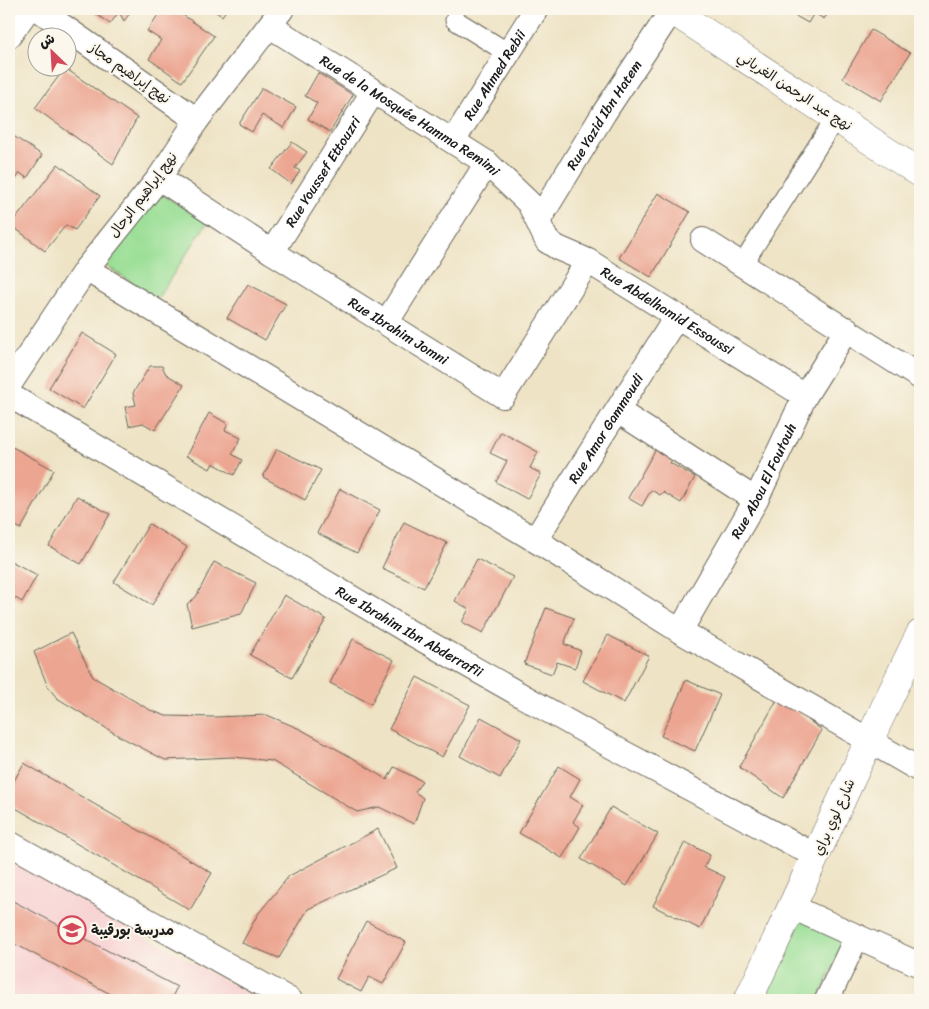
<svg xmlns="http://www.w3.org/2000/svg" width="929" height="1009" font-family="Sriracha,'Playpen Sans Arabic',sans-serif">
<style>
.built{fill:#f7cfd1}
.green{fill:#9bdf97;stroke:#5c7e5a}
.building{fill:#eca591}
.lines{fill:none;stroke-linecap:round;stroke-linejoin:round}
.pedestrian-casing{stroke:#666257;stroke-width:21}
.minor-casing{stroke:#666257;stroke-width:26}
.tertiary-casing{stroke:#666257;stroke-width:29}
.pedestrian{stroke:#fff;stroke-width:19}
.minor{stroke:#fff;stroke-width:24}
.tertiary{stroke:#fff;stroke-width:28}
.labels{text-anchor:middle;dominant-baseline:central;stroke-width:4;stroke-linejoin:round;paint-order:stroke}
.street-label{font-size:14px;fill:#1c1c1c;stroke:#fbf7ec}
.poi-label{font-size:14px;font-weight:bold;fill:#1c1c1c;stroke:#fbf7ec;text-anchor:start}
</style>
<rect width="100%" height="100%" fill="#fbf7ec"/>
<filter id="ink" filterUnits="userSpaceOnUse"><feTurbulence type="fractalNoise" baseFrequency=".02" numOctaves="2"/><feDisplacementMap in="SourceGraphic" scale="10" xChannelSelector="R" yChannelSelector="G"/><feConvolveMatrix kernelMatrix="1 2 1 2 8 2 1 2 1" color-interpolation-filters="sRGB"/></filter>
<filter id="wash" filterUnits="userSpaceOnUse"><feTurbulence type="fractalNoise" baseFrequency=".0096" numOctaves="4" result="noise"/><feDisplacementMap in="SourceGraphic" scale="20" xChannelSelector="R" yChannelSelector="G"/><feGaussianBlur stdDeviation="1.12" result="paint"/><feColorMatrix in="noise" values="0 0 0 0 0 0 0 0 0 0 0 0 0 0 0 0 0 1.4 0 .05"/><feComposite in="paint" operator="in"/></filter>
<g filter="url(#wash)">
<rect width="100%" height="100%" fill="#eee3c5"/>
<path class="built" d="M 9,860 L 260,1000 L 9,1000 Z"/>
<path class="green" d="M 154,189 L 207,223 L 157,299 L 105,265 Z
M 791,914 L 846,940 L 818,1000 L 750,1000 Z"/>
<g id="blocks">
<path class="building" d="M 89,9 L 133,9 L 124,21 L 119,12 L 110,24 Z
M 162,9 L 174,9 L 214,36 L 182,82 L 149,59 L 161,40 L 147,31 Z
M 211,9 L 227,9 L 222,16 Z
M 798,9 L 831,9 L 824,19 L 814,13 L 808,23 L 794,15 Z
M 871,30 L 910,53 L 881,101 L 843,78 Z
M 65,68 L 137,118 L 113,164 L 35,108 Z
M 318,73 L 353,95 L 330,132 L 308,119 L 317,103 L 305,96 Z
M 262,88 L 296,107 L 284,128 L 262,115 L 252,132 L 239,124 Z
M 9,133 L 42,155 L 27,178 L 20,173 L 9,190 Z
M 292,142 L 307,152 L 295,168 L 300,171 L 291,184 L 271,169 Z
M 58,164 L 100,196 L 75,230 L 66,225 L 45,251 L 11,225 Z
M 658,193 L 690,212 L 651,277 L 619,258 Z
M 248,284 L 286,304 L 265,340 L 227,318 Z
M 82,333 L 116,354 L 83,409 L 49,388 Z
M 150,366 L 162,366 L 166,374 L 184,385 L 155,430 L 143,423 L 129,426 L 125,407 L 136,405 L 133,393 Z
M 209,413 L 228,424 L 225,430 L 241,438 L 232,454 L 242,460 L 234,475 L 213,463 L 210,469 L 186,456 Z
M 501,432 L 538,452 L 530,468 L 541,474 L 527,499 L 496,482 L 507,461 L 490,453 Z
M 9,445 L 54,470 L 21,529 L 9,522 Z
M 658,445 L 675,454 L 670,463 L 695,477 L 681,503 L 663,492 L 660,495 L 651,490 L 642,506 L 628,498 Z
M 277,449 L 321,470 L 305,500 L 263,477 Z
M 340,489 L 380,510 L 357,553 L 317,533 Z
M 77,496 L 110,514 L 81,564 L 49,546 Z
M 404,522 L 447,543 L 424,588 L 382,568 Z
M 149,524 L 187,547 L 152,605 L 114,582 Z
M 477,559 L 513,577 L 483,633 L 462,622 L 469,609 L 455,601 Z
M 9,560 L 37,575 L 22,602 L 9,594 Z
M 214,562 L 256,583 L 241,614 L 192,627 L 187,604 L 196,597 Z
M 284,595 L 326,619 L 292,678 L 250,655 Z
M 546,608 L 574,618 L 564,644 L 581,651 L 575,668 L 557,662 L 552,674 L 524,664 Z
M 71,633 L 93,677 L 150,710 L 166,716 L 215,717 L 267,715 L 300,729 L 353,758 L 387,780 L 394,767 L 422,781 L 415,792 L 423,798 L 414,824 L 379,807 L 357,812 L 272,761 L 233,757 L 165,760 L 119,736 L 57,698 L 48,687 L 34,652 Z
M 608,635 L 649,656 L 624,703 L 583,681 Z
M 353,639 L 394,660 L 371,704 L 330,683 Z
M 417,677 L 470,705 L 442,757 L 389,729 Z
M 686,680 L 720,695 L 695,751 L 661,736 Z
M 778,698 L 822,730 L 783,798 L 739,767 Z
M 481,717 L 521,739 L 500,778 L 460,756 Z
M 24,763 L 212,873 L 190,910 L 9,804 L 9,790 Z
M 559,766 L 580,779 L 570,797 L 583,805 L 573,822 L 580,827 L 562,858 L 519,833 Z
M 611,807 L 658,834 L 627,886 L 581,859 Z
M 378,829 L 397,868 L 308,909 L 279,958 L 242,943 L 258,914 L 289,876 Z
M 685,842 L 710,855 L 704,867 L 725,877 L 700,929 L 653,906 Z
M 9,899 L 177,987 L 172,997 L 178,1000 L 122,1000 L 9,941 Z
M 366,921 L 406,942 L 383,984 L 369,977 L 361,992 L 336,979 Z"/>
</g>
</g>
<g filter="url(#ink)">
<use href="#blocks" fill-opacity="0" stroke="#666257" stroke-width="1"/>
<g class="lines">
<g class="pedestrian-casing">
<path id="pedestrian" d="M 455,20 L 508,53
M 742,265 L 836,117"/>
</g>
<g class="minor-casing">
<g id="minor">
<path d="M 38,9 L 197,120"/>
<path id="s1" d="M 270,26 L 487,163 L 529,203 L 547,241 L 558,248 L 588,261 L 805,396"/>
<path d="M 9,36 L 28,9"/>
<path id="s2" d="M 453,141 L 536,9"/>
<path id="s3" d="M 159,178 L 272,252 L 503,396 L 588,261"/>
<path id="s4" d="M 538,221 L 604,113 L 672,10"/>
<path d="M 703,240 L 920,377"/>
<path id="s5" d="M 272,252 L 373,92"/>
<path d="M 86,269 L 535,540 L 680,631 L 920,770"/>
<path d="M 386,323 L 487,163"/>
<path d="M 9,385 L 86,269 L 159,178 L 197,120 L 282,9"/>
<path id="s6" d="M 9,395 L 411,633 L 611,746 L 816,856"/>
<path d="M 618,411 L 756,500"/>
<path id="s7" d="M 535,540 L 677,316"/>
<path id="s8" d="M 680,631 L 756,500 L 805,396 L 847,329"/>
<path d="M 9,843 L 290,1000"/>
<path d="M 792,907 L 920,965"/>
<path d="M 827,1000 L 857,936"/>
</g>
</g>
<g class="tertiary-casing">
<path id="tertiary" d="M 670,9 L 920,173
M 748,1000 C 806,878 861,755 920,634"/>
</g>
<use href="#pedestrian" class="pedestrian"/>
<use href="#minor" class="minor"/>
<use href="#tertiary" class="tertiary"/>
</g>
</g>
<defs>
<g id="school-ring" transform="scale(1.4375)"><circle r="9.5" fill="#fbf7ec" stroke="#d1495b" stroke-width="1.5"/><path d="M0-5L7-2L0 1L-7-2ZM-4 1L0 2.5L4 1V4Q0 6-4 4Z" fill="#d1495b"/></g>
</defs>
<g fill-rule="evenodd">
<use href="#school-ring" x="72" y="930"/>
</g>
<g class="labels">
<g class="street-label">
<text transform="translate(130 73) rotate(35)">نهج إبراهيم مجاز</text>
<text stroke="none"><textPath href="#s2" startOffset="78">Rue Ahmed Rebii</textPath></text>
<text transform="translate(795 91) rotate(33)">نهج عبد الرحمن الغرياني</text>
<text stroke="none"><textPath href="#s4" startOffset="125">Rue Yazid Ibn Hatem</textPath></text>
<text stroke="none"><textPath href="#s1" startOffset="166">Rue de la Mosquée Hamma Remimi</textPath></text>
<text stroke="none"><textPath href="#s5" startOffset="95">Rue Youssef Ettouzri</textPath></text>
<text transform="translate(143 195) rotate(-53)">نهج إبراهيم الرحال</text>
<text stroke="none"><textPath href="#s1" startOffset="496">Rue Abdelhamid Essoussi</textPath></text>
<text stroke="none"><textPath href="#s3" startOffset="284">Rue Ibrahim Jomni</textPath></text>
<text stroke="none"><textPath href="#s7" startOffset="132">Rue Amor Gammoudi</textPath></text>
<text stroke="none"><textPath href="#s8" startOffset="172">Rue Abou El Foutouh</textPath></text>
<text stroke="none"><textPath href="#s6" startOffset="465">Rue Ibrahim Ibn Abderrafii</textPath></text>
<text transform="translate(834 817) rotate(-66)">شارع لوي براي</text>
</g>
<g class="poi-label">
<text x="91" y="930">مدرسة بورقيبة</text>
</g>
</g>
<rect width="929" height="1009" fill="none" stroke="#fbf7ec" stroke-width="30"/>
<g transform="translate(52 52) rotate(335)"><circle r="24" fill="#fbf7ec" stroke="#a29f99"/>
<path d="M0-4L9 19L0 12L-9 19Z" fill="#d1495b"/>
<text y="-8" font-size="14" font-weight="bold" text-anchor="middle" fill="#1c1c1c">ش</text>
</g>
</svg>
